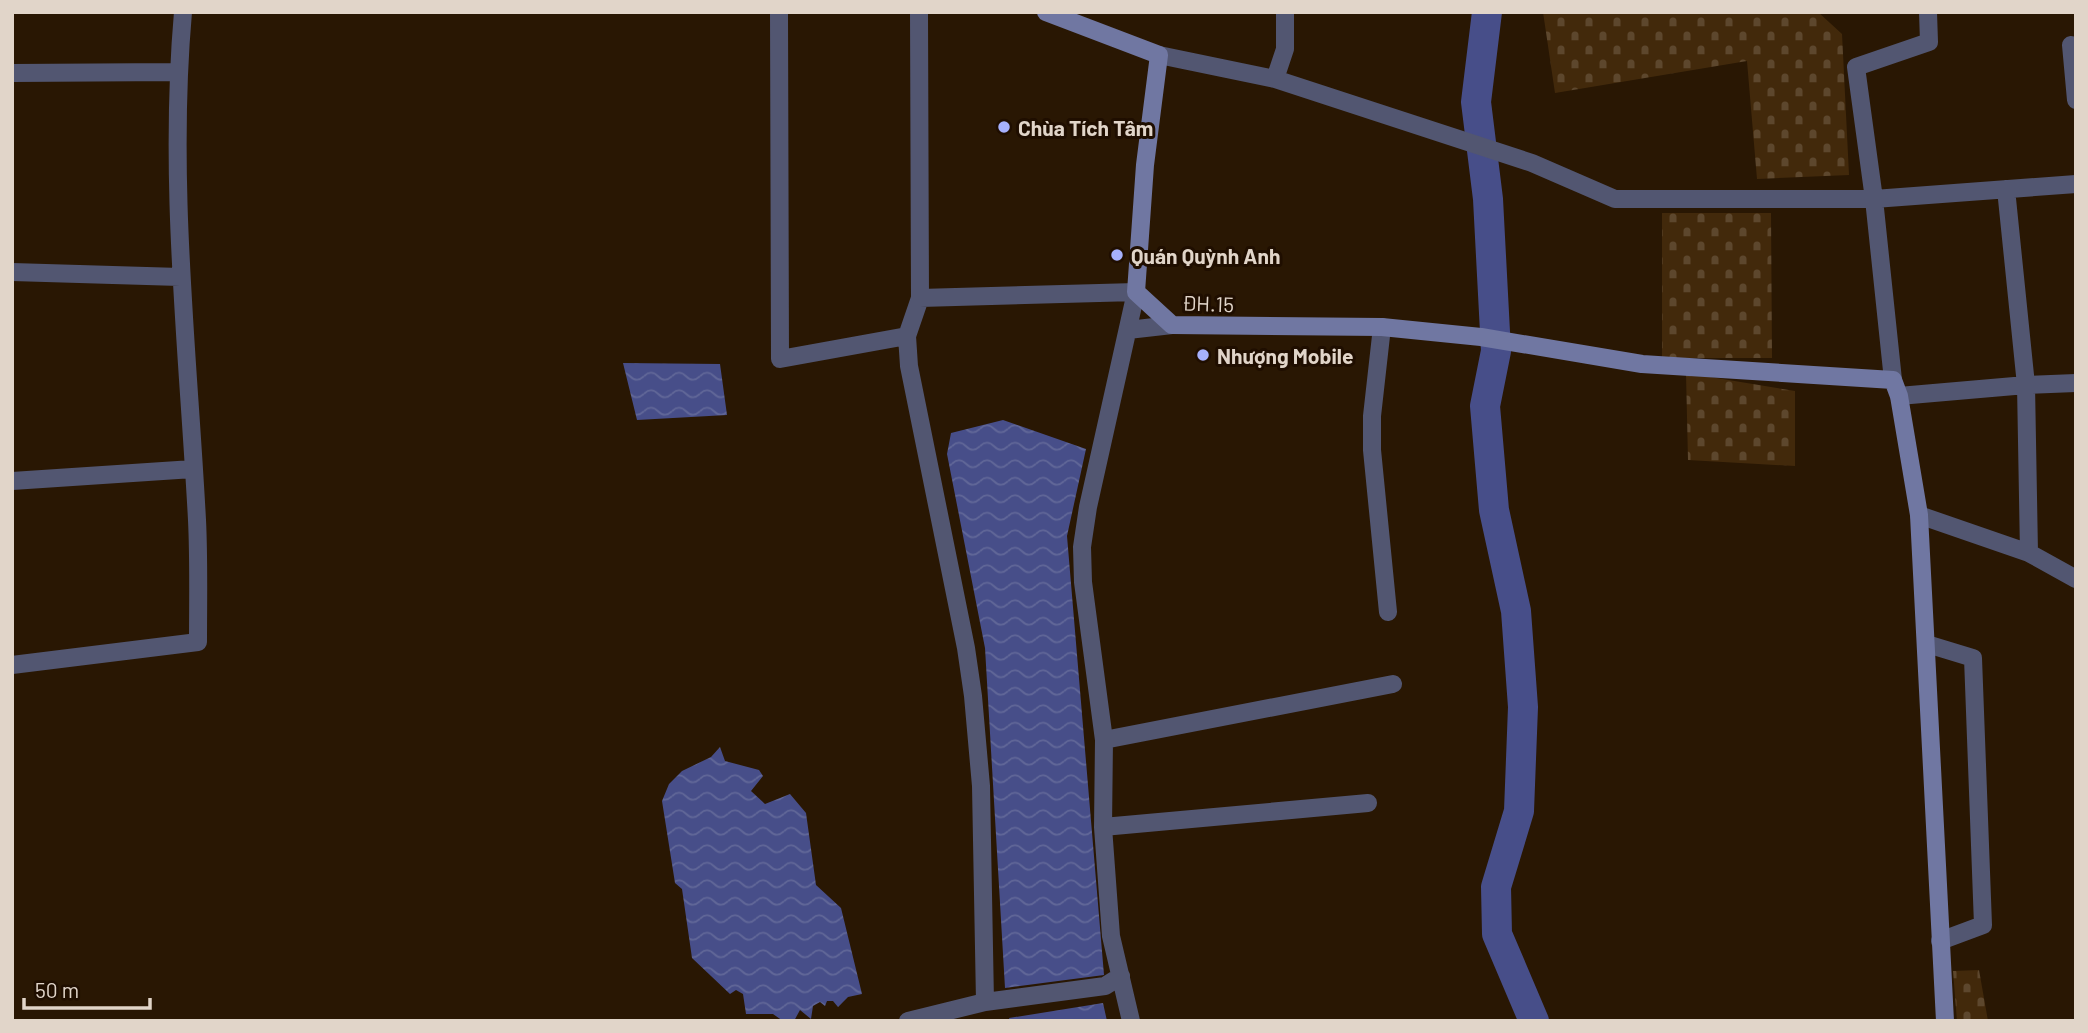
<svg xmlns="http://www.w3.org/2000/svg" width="2088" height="1033" font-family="Barlow,sans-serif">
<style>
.cemetery{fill:url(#cemetery-stones)}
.water{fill:url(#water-waves)}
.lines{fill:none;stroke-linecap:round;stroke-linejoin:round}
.river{stroke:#474e89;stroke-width:30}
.street{stroke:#525671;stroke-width:18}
.secondary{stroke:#7077a2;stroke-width:18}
.poi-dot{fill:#a6b1fc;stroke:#1f0e00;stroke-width:2.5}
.labels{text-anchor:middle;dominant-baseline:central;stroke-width:6;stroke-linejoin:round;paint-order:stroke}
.poi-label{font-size:21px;font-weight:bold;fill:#e1d5c9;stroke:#1f0e00;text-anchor:start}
.street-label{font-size:21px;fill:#e1d5c9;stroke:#1f0e00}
</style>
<defs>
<pattern id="cemetery-stones" width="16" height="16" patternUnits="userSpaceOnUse" patternTransform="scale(1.75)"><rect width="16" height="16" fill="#42290b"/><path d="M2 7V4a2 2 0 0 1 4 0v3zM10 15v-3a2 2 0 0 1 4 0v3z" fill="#5d472d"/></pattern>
<pattern id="water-waves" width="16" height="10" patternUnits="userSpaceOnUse" patternTransform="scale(1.75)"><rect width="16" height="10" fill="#474e89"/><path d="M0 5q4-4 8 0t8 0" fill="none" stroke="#616798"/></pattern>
</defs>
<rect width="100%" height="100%" fill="#291703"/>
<path class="cemetery" d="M 1543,12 L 1818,12 L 1842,34 L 1849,175 L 1757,179 L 1747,61 L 1555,93 Z
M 1662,213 L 1771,213 L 1772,358 L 1662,358 Z
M 1686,373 L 1795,391 L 1795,466 L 1688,460 Z
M 1979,970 L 1988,1021 L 1957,1021 L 1953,971 Z"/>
<path class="water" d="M 623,363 L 720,364 L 727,415 L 637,420 Z
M 1003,420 L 1086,449 L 1067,536 L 1104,975 L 1005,988 L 985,648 L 947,454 L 951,433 Z
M 720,747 L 725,761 L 759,770 L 763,776 L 751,791 L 765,804 L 790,794 L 806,813 L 816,885 L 841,908 L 862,994 L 848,997 L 838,1007 L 833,1001 L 827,1001 L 825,1006 L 820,1002 L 813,1006 L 811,1019 L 800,1010 L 794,1021 L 783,1021 L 773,1014 L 746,1014 L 743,994 L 736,990 L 730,994 L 692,958 L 682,889 L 675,883 L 662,801 L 669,784 L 682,771 L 711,757 Z
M 1103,1003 L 1107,1021 L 1010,1021 L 1009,1018 Z"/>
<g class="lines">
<path class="river" d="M 1487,12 L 1476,102 L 1488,199 L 1496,351 L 1485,406 L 1494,510 L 1516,611 L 1523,707 L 1519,811 L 1496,887 L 1497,934 L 1534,1021"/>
<path class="street" d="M 779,12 L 780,359 L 907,336
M 919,12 L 920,298 L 907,336 L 909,366 L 966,648 L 973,696 L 981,786 L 985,1002
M 2071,45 L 2076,100
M 1159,55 L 1275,79 L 1285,49 L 1285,12
M 12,73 L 177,72
M 1275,79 L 1532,163 L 1615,199 L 1874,199 L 2076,184
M 2006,189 L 2026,385 L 2076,383
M 12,272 L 180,277
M 920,298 L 1136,292 L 1088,507 L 1082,547 L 1083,582 L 1104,740 L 1103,827 L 1111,936 L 1131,1021
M 1382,327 L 1372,416 L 1372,450 L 1388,612
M 1128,330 L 1172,325
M 1893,380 L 1874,199 L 1856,67 L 1929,42 L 1928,12
M 1899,396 L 2026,385 L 2029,553
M 12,481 L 193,469
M 1919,515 L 2029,553 L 2076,579
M 1927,644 L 1973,658 L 1983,925 L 1940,941
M 12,665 L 198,642 C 198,601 199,560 197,520 C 188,350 168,182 183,12
M 1104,740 L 1393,684
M 1103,827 L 1368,803
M 908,1021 L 985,1002 L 1105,986 L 1121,976"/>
<path class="secondary" d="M 1046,12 L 1159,55 L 1145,165 L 1136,292 L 1172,325 L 1382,327 L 1481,337 L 1642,364 L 1893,380 L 1899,396 L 1919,515 L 1945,1021"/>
</g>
<g class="poi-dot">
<circle cx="1004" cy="127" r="7"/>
<circle cx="1117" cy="255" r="7"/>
<circle cx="1203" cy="355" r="7"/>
</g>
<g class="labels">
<g class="poi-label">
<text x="1018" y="127">Chùa Tích Tâm</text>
<text x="1131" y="255">Quán Quỳnh Anh</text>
<text x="1217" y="355">Nhượng Mobile</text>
</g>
<g class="street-label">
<text transform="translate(1208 303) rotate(2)">ĐH.15</text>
</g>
</g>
<rect width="2088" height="1033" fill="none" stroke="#e1d5c9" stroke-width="28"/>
<path d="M24 998v10h126v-10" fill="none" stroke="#e1d5c9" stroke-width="3.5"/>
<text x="35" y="998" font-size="21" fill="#e1d5c9" stroke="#1f0e00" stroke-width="5" paint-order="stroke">50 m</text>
</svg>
